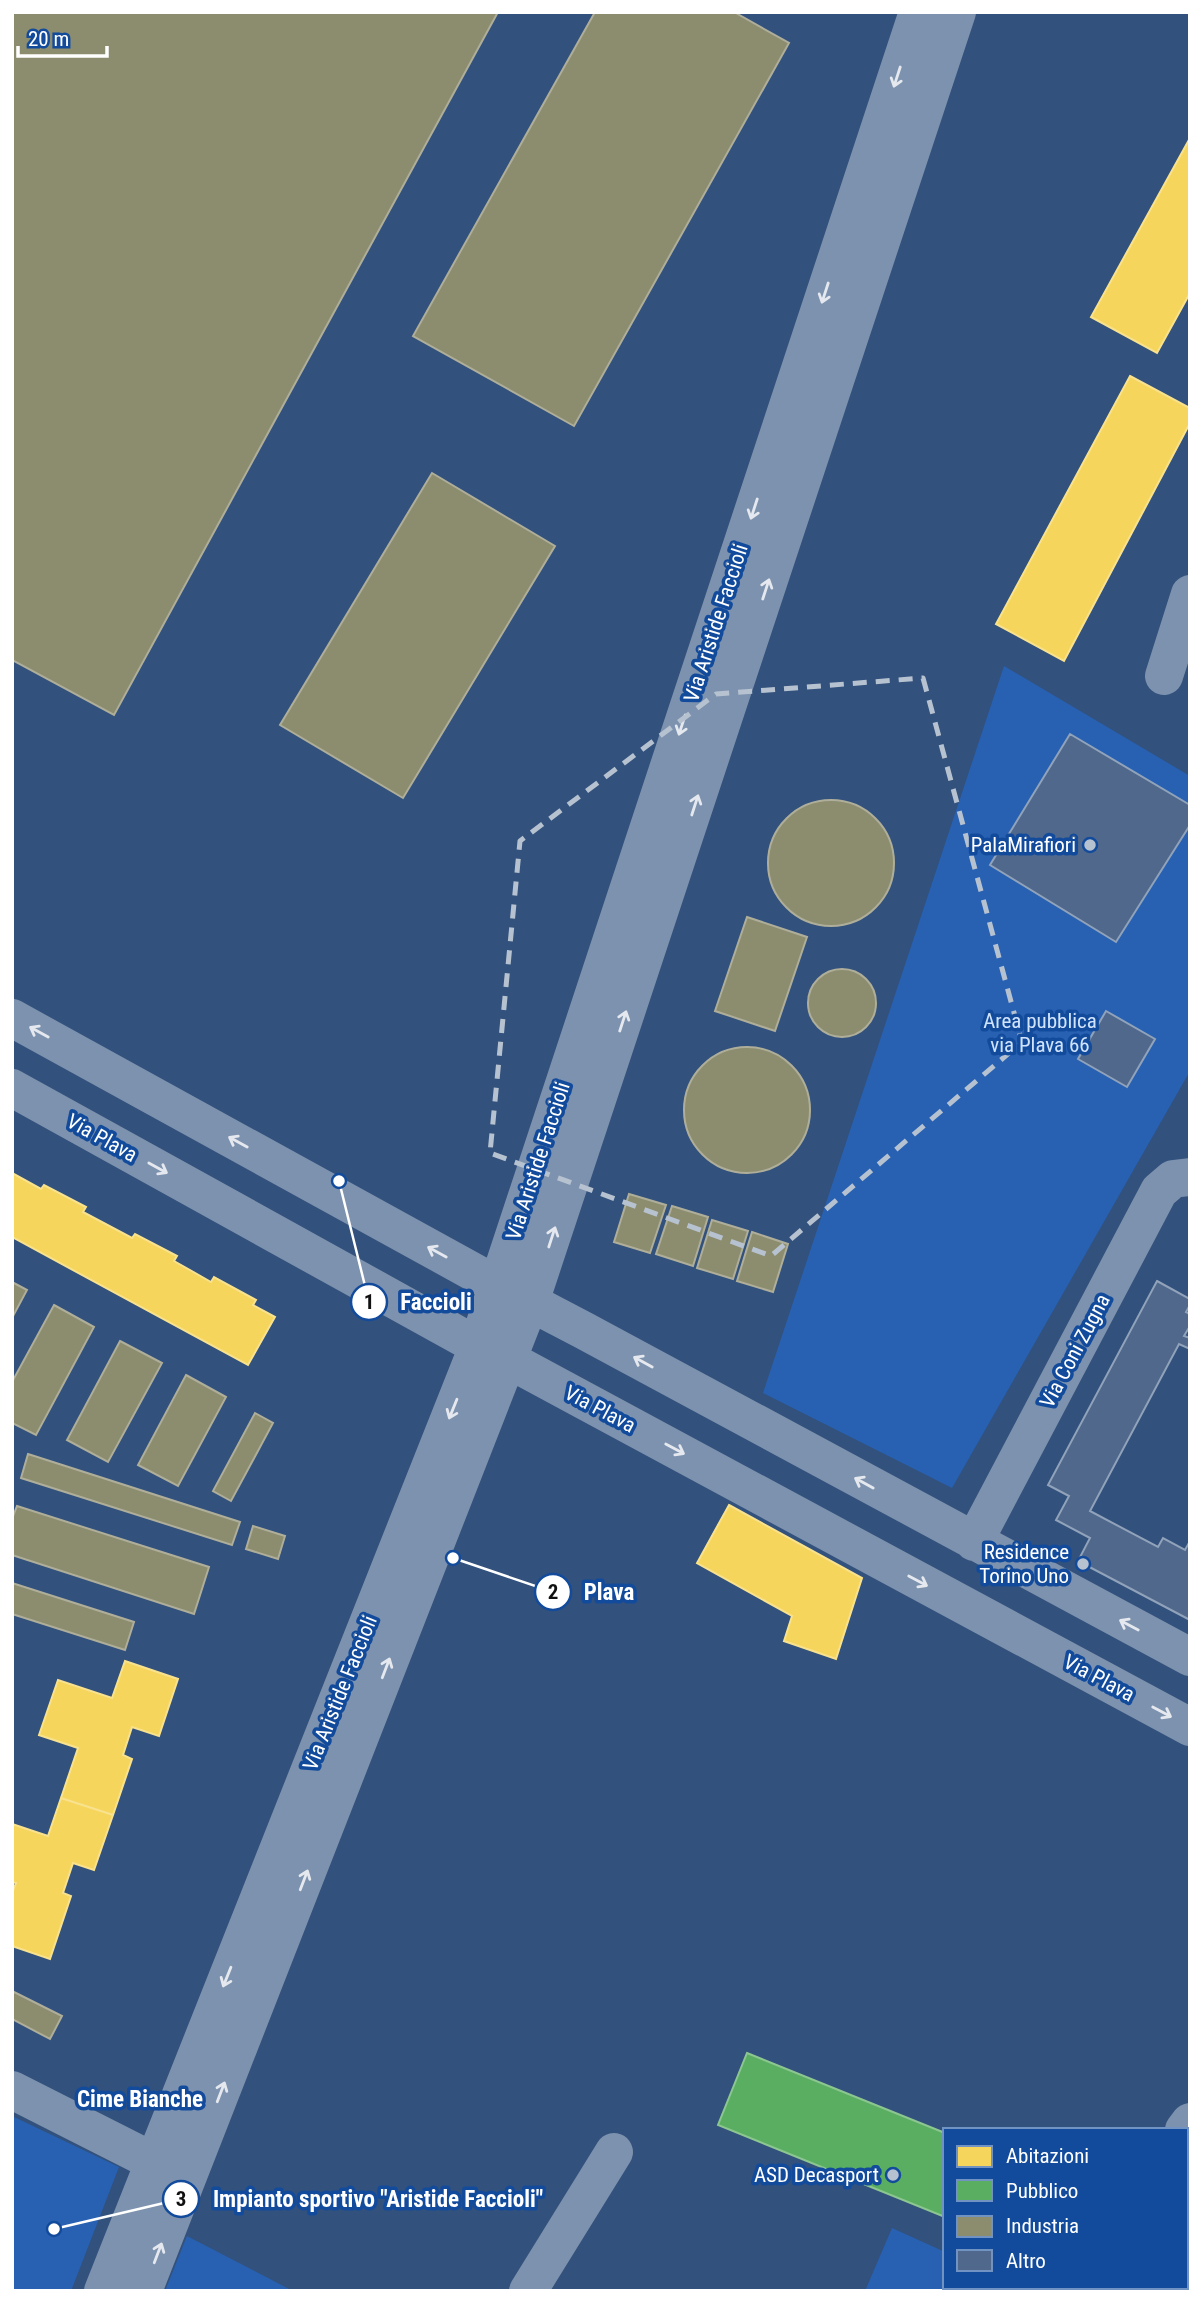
<svg xmlns="http://www.w3.org/2000/svg" width="1202" height="2303" font-family="'Roboto Condensed',sans-serif">
<style>
.green{fill:#2861b2}
.homes{fill:#f6d55c;stroke:#f9e28d;stroke-width:2}
.public{fill:#5aae61;stroke:#8cc690;stroke-width:2}
.industry{fill:#8c8c6e;stroke:#aeae9a;stroke-width:2}
.building{fill:#50688b;stroke:#91a3bb;stroke-width:2}
.lines{fill:none;stroke-linecap:round;stroke-linejoin:round}
.minor{stroke:#7d92ae;stroke-width:38}
.oneway{stroke:#e5e9ef}
.marked{fill:none;stroke:#b7c2d1;stroke-width:5;stroke-dasharray:14 9;stroke-linejoin:round}
.poi-dot{fill:#b7c2d1;stroke:#134b9c;stroke-width:2.5}
.labels{text-anchor:middle;dominant-baseline:central;stroke-width:7;stroke-linejoin:round;paint-order:stroke}
.street-label{font-size:21px;fill:#fff;stroke:#134b9c}
.poi-label{font-size:21px;fill:#fff;stroke:#134b9c;text-anchor:end}
.park-label{font-size:21px;fill:#d1e4fd;stroke:#134b9c}
.neighbourhood-label{font-size:23px;font-weight:bold;fill:#fff;stroke:#134b9c}
.leader{fill:none;stroke:#fff;stroke-width:2.5}
.callout-dot{fill:#fff;stroke:#134b9c;stroke-width:2.5}
.mark-label{font-size:21px;text-anchor:middle;font-weight:bold;fill:#111}
.callout-label{font-size:23px;text-anchor:middle;font-weight:bold;fill:#fff;stroke:#134b9c;stroke-width:7;stroke-linejoin:round;paint-order:stroke}
</style>
<rect width="100%" height="100%" fill="#32517c"/>
<path class="green" d="M 1004,666 L 1190,776 L 1190,1071 L 952,1488 L 763,1393 Z
M 12,2116 L 119,2167 L 71,2291 L 12,2291 Z
M 892,2228 L 945,2252 L 945,2287 L 1154,2287 L 1159,2291 L 865,2291 Z
M 187,2236 L 293,2291 L 165,2291 Z"/>
<path class="homes" d="M 1190,138 L 1190,293 L 1157,353 L 1091,317 Z
M 1130,376 L 1190,408 L 1190,423 L 1064,661 L 996,624 Z
M 12,1173 L 41,1189 L 44,1185 L 86,1207 L 83,1212 L 132,1238 L 135,1234 L 177,1256 L 174,1261 L 211,1282 L 214,1277 L 256,1300 L 253,1305 L 275,1317 L 248,1365 L 12,1237 Z
M 729,1505 L 862,1578 L 836,1659 L 784,1641 L 792,1616 L 697,1563 Z
M 125,1661 L 178,1679 L 159,1736 L 132,1727 L 123,1755 L 132,1759 L 113,1815 L 61,1798 L 78,1748 L 39,1735 L 58,1680 L 112,1698 Z
M 61,1798 L 113,1815 L 94,1870 L 73,1863 L 63,1893 L 71,1896 L 50,1959 L 12,1946 L 12,1893 L 16,1883 L 12,1882 L 12,1824 L 48,1836 Z"/>
<path class="public" d="M 747,2053 L 945,2133 L 945,2217 L 718,2125 Z"/>
<path class="industry" d="M 12,12 L 498,12 L 114,715 L 12,660 Z
M 595,12 L 734,12 L 789,43 L 574,426 L 413,336 Z
M 432,473 L 555,546 L 403,798 L 280,725 Z
M768 863a63 63 0 1 1 126 0a63 63 0 1 1-126 0Z
M 747,917 L 807,937 L 775,1031 L 715,1011 Z
M808 1003a34 34 0 1 1 68 0a34 34 0 1 1-68 0Z
M684 1110a63 63 0 1 1 126 0a63 63 0 1 1-126 0Z
M 629,1194 L 666,1205 L 650,1253 L 614,1242 Z
M 672,1206 L 708,1217 L 693,1266 L 656,1254 Z
M 712,1220 L 748,1231 L 733,1279 L 697,1268 Z
M 752,1232 L 788,1244 L 773,1292 L 737,1281 Z
M 12,1282 L 27,1290 L 12,1318 Z
M 54,1305 L 94,1327 L 36,1435 L 12,1423 L 12,1382 Z
M 120,1341 L 162,1363 L 108,1462 L 67,1440 Z
M 186,1375 L 226,1397 L 178,1486 L 138,1465 Z
M 255,1413 L 273,1423 L 231,1501 L 213,1491 Z
M 28,1454 L 240,1522 L 232,1545 L 21,1478 Z
M 17,1506 L 209,1567 L 194,1614 L 12,1555 L 12,1519 Z
M 253,1526 L 285,1536 L 278,1559 L 246,1549 Z
M 12,1583 L 134,1622 L 125,1650 L 12,1614 Z
M 12,1991 L 62,2016 L 50,2039 L 12,2019 Z"/>
<path class="building" d="M 1070,734 L 1190,805 L 1190,825 L 1116,942 L 990,865 Z
M 1106,1011 L 1155,1039 L 1127,1087 L 1078,1059 Z
M 1157,1281 L 1190,1299 L 1190,1305 L 1186,1312 L 1190,1314 L 1190,1326 L 1184,1336 L 1190,1338 L 1190,1349 L 1179,1344 L 1090,1511 L 1158,1547 L 1163,1538 L 1185,1550 L 1190,1541 L 1190,1620 L 1078,1561 L 1090,1538 L 1056,1520 L 1069,1496 L 1048,1485 Z
M 1190,2188 L 1190,2218 L 1186,2217 L 1186,2198 Z"/>
<g class="lines">
<path class="minor" d="M 1164,676 L 1190,594
M 12,1018 L 497,1285 L 583,1330 L 1190,1657
M 12,1088 L 478,1346 L 507,1359 L 1190,1727
M 974,1542 L 1159,1191 L 1173,1179 L 1190,1177
M 12,2090 L 176,2173
M 1184,2130 L 1190,2122
M 1186,2274 L 1190,2277
M 103,2291 L 475,1354 L 918,12
M 143,2291 L 530,1302 L 957,12
M 528,2291 L 614,2152"/>
</g>
<defs><path id="oneway-shaft" d="M-6 0H5M1.5-3L5.5 0L1.5 3" fill="none" stroke-width="1.6" stroke-linecap="round" stroke-linejoin="round" transform="scale(1.75)"/></defs>
<g class="oneway">
<use href="#oneway-shaft" transform="translate(897 77) rotate(108)"/>
<use href="#oneway-shaft" transform="translate(825 293) rotate(108)"/>
<use href="#oneway-shaft" transform="translate(754 509) rotate(108)"/>
<use href="#oneway-shaft" transform="translate(766 589) rotate(-72)"/>
<use href="#oneway-shaft" transform="translate(682 725) rotate(108)"/>
<use href="#oneway-shaft" transform="translate(695 805) rotate(-72)"/>
<use href="#oneway-shaft" transform="translate(623 1021) rotate(-72)"/>
<use href="#oneway-shaft" transform="translate(39 1032) rotate(-151)"/>
<use href="#oneway-shaft" transform="translate(238 1142) rotate(-151)"/>
<use href="#oneway-shaft" transform="translate(158 1168) rotate(29)"/>
<use href="#oneway-shaft" transform="translate(552 1237) rotate(-72)"/>
<use href="#oneway-shaft" transform="translate(437 1252) rotate(-151)"/>
<use href="#oneway-shaft" transform="translate(643 1362) rotate(-151)"/>
<use href="#oneway-shaft" transform="translate(453 1409) rotate(112)"/>
<use href="#oneway-shaft" transform="translate(675 1449) rotate(28)"/>
<use href="#oneway-shaft" transform="translate(864 1483) rotate(-151)"/>
<use href="#oneway-shaft" transform="translate(918 1581) rotate(28)"/>
<use href="#oneway-shaft" transform="translate(1129 1625) rotate(-152)"/>
<use href="#oneway-shaft" transform="translate(386 1668) rotate(-69)"/>
<use href="#oneway-shaft" transform="translate(1162 1712) rotate(28)"/>
<use href="#oneway-shaft" transform="translate(304 1880) rotate(-69)"/>
<use href="#oneway-shaft" transform="translate(227 1977) rotate(112)"/>
<use href="#oneway-shaft" transform="translate(221 2092) rotate(-69)"/>
<use href="#oneway-shaft" transform="translate(158 2253) rotate(-69)"/>
</g>
<path class="marked" d="M 923,678 L 1022,1042 L 771,1256 L 490,1153 L 520,841 L 716,694 Z"/>
<g class="poi-dot">
<circle cx="1090" cy="845" r="7"/>
<circle cx="1083" cy="1564" r="7"/>
<circle cx="893" cy="2175" r="7"/>
</g>
<g class="labels">
<g class="street-label">
<text transform="translate(716 623) rotate(-72)">Via Aristide Faccioli</text>
<text transform="translate(102 1138) rotate(29)">Via Plava</text>
<text transform="translate(538 1161) rotate(-72)">Via Aristide Faccioli</text>
<text transform="translate(1075 1351) rotate(-62)">Via Coni Zugna</text>
<text transform="translate(600 1409) rotate(28)">Via Plava</text>
<text transform="translate(1099 1678) rotate(28)">Via Plava</text>
<text transform="translate(340 1693) rotate(-68)">Via Aristide Faccioli</text>
</g>
<g class="poi-label">
<text x="1076" y="845">PalaMirafiori</text>
<text x="1069" y="1552">Residence<tspan x="1069" dy="24">Torino Uno</tspan></text>
<text x="879" y="2175">ASD Decasport</text>
</g>
<g class="park-label">
<text x="1040" y="1021">Area pubblica<tspan x="1040" dy="24">via Plava 66</tspan></text>
</g>
<g class="neighbourhood-label">
<text x="140" y="2099">Cime Bianche</text>
</g>
</g>
<path class="leader" d="M339 1181L369 1302M453 1558L553 1592M54 2229L181 2199"/>
<g class="callout-dot">
<circle cx="339" cy="1181" r="7"/>
<circle cx="453" cy="1558" r="7"/>
<circle cx="54" cy="2229" r="7"/>
<circle cx="369" cy="1302" r="18"/>
<circle cx="553" cy="1592" r="18"/>
<circle cx="181" cy="2199" r="18"/>
</g>
<g class="mark-label">
<text x="369" y="1309">1</text>
<text x="553" y="1599">2</text>
<text x="181" y="2206">3</text>
</g>
<g class="callout-label">
<text x="436" y="1310">Faccioli</text>
<text x="609" y="1600">Plava</text>
<text x="378" y="2207">Impianto sportivo "Aristide Faccioli"</text>
</g>
<rect width="1202" height="2303" fill="none" stroke="#ffffff" stroke-width="28"/>
<rect x="943" y="2128" width="245" height="161" fill="#134b9c" stroke="#7193c4" stroke-width="2"/>
<rect x="957" y="2146" width="35" height="21" fill="#f6d55c" stroke="#7193c4" stroke-width="2"/>
<text x="1006" y="2163" font-size="21" fill="#ffffff">Abitazioni</text>
<rect x="957" y="2180" width="35" height="21" fill="#5aae61" stroke="#7193c4" stroke-width="2"/>
<text x="1006" y="2198" font-size="21" fill="#ffffff">Pubblico</text>
<rect x="957" y="2216" width="35" height="21" fill="#8c8c6e" stroke="#7193c4" stroke-width="2"/>
<text x="1006" y="2233" font-size="21" fill="#ffffff">Industria</text>
<rect x="957" y="2250" width="35" height="21" fill="#50688b" stroke="#7193c4" stroke-width="2"/>
<text x="1006" y="2268" font-size="21" fill="#ffffff">Altro</text>
<path d="M18 46v10h89v-10" fill="none" stroke="#ffffff" stroke-width="3.5"/>
<text x="28" y="46" font-size="21" fill="#ffffff" stroke="#134b9c" stroke-width="5" paint-order="stroke">20 m</text>
</svg>
